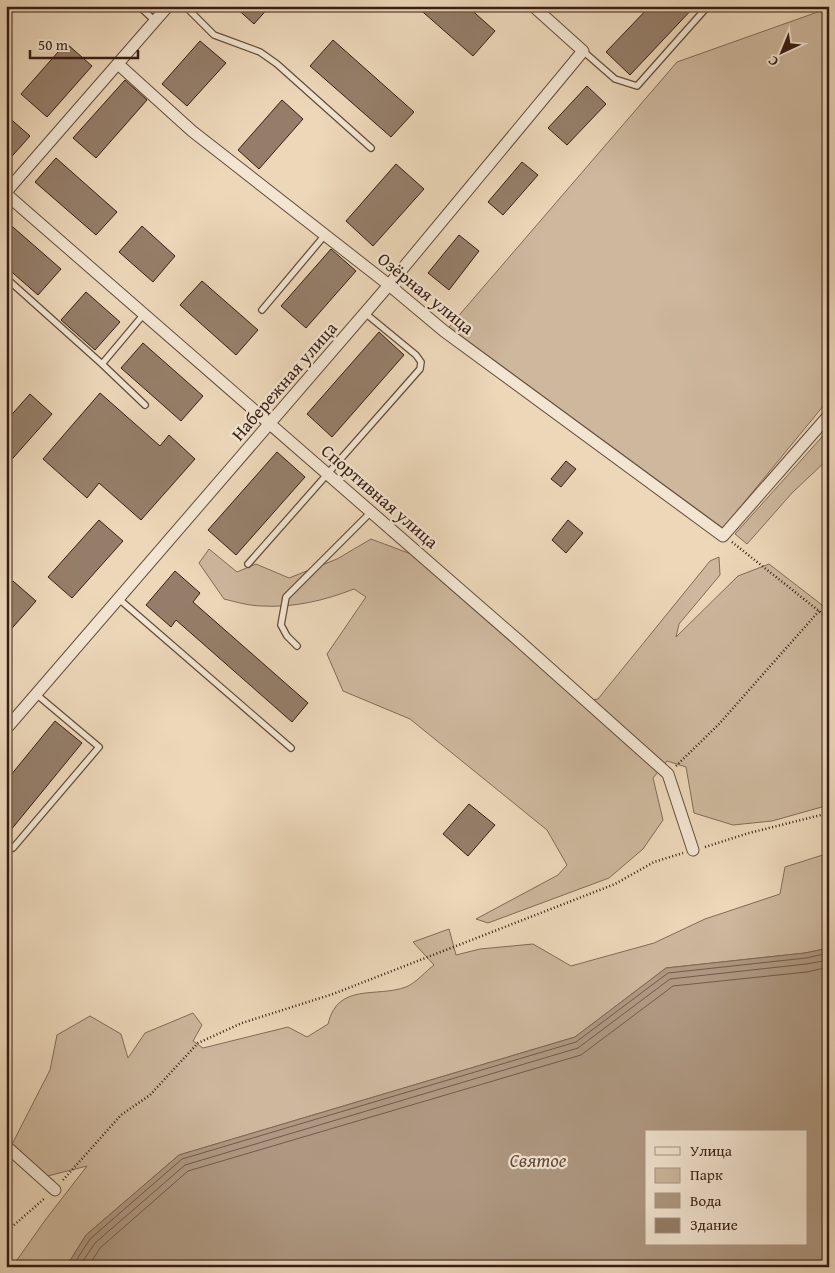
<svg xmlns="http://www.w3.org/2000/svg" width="835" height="1273" font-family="'Gentium Book Plus',serif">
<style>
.green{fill:#cdb79d;stroke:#826a58}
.water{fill:#ae9881;stroke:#7e6755;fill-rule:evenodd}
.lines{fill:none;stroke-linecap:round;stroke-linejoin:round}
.shore{stroke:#725a4a;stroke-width:1}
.building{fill:#957e69;stroke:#371d13}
.lane-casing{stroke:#644c3c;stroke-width:8}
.street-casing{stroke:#644c3c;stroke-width:13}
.path{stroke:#371d13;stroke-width:2.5;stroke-dasharray:1 2.5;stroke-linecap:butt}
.lane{stroke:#f3e5d2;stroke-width:5.5}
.street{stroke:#f3e5d2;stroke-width:11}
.labels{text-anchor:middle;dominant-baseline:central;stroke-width:4.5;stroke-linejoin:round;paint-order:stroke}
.street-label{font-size:18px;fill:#371d13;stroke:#f3e5d2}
.water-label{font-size:19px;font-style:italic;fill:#61483a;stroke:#f3e5d2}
</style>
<rect width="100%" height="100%" fill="#ecd7b9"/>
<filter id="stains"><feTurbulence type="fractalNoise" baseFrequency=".004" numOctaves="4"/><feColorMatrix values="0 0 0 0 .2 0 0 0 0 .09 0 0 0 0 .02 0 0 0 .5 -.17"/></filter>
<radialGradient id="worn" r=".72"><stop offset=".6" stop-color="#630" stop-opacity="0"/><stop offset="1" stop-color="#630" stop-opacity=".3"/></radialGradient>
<path class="green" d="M 829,8 L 829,399 L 723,528 L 449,327 L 677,62 Z
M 829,429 L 829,458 L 792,493 L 747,544 L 735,534 Z
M 371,539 L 435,563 L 590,700 L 598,699 L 710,561 L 719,557 L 720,575 L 679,624 L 676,637 L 738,576 L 769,564 L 826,608 L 829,656 L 829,805 L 772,821 L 733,825 L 694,813 L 686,767 L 667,761 L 653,778 L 663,820 L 643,849 L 609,878 L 488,923 L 476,919 L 558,875 L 567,865 L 547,830 L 410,719 L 343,691 L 327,654 L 366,597 L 354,589 C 326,600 294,608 262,606 C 250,606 236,602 224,599 L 199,563 L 209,549 L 237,572 L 256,564 L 289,578 L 337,559 Z
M 829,853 L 829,948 L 805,953 L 666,968 L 575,1037 L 179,1155 L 86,1235 L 66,1267 L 12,1267 L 46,1219 L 87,1166 L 36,1179 L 7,1154 L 50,1070 L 57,1035 L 90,1016 L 121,1034 L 128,1058 L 145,1033 L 193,1013 L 202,1025 L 193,1041 L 203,1048 L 288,1027 L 307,1037 L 328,1024 C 338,982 376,998 406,987 C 416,983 426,971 434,965 L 413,942 L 449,929 L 456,955 L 480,949 L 533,944 L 571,966 L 654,943 L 705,919 L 780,894 L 785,867 Z"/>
<path class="water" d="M 829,948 L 829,1267 L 66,1267 L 86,1235 L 179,1155 L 575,1037 L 666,968 L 805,953 ZM 646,1132 L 806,1132 L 806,1244 L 646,1244 Z"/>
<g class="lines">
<path class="shore" d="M 72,1267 L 90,1239 L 182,1159 L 576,1042 L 668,973 L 806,958 L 829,953
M 79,1267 L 95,1243 L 185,1165 L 578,1048 L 670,979 L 806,964 L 829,960
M 88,1267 L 100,1248 L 188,1171 L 581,1055 L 673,986 L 807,972 L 829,967"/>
</g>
<path class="building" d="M 234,6 L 270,6 L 254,24 Z
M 416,6 L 467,6 L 495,31 L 473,56 Z
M 650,6 L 695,6 L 630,75 L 606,52 Z
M 333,40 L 414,112 L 391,137 L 310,66 Z
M 200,41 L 226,63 L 187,106 L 162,84 Z
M 66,43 L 92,66 L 47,117 L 21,94 Z
M 125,80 L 147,100 L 96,158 L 73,138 Z
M 587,86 L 606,104 L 567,145 L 548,128 Z
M 282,100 L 303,119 L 259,169 L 238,150 Z
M 6,115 L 30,136 L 6,163 Z
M 56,158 L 117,212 L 96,235 L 35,182 Z
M 522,162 L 538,175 L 503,215 L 488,202 Z
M 396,164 L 424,189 L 373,246 L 346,221 Z
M 6,221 L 61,269 L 38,295 L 6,267 Z
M 142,226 L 175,256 L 153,282 L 119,252 Z
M 459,235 L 479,251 L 449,290 L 428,273 Z
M 331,249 L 356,271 L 306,328 L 281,306 Z
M 202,281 L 258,330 L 236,355 L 180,305 Z
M 86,292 L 120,322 L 95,350 L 61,320 Z
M 379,332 L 404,355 L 332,437 L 307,414 Z
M 143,343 L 203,396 L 181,421 L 121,368 Z
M 100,393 L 160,446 L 169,435 L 195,459 L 141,520 L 99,483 L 87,498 L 43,459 Z
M 30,394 L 52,414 L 6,466 L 6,421 Z
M 277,452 L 305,477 L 236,555 L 208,530 Z
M 566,461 L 576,469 L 561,487 L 551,479 Z
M 99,520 L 123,541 L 72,598 L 48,577 Z
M 568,520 L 583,533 L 566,553 L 552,540 Z
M 175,571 L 200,593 L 193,602 L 308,703 L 292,722 L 176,620 L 171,627 L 146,605 Z
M 13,581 L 36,601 L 6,635 L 6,590 Z
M 55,721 L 82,743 L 6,836 L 6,781 Z
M 469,804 L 495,825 L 468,856 L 443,834 Z"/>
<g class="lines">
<g class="lane-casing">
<path id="lane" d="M 139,6 L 155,21
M 185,6 L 214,35 L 260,52 L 277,64 L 371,148
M 583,51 L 615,79 L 637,86 L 708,6
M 6,278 L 102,364
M 262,310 L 325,235
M 144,314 L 102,364 L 145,405
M 248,564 L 420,369 L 421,362 L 416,355 L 365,313
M 119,599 L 291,748
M 297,646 L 287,636 L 281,625 L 286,597 L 371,512
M 6,843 L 13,848 L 99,747 L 36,694"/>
</g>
<g class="street-casing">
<path id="street" d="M 118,64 L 192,131 L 389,285 L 444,331 L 723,536 L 829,415
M 6,192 L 168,6
M 6,194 L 518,640 L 668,774 L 693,850
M 6,729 L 389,285 L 583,51 L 533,6
M 6,1146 L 55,1190"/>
</g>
<path class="path" d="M 732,542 L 829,619
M 676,766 L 719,724 L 819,611
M 705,847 L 749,833 L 829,813
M 63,1180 L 121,1115 L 150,1095 L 198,1043 L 242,1023 L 333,994 L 615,884 L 654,862 L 683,853
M 6,1232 L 45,1198"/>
<use href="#lane" class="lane"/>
<use href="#street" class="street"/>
</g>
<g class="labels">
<g class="street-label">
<text transform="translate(426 293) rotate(39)">Озёрная улица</text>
<text transform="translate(284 381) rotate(-49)">Набережная улица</text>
<text transform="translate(380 496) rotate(41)">Спортивная улица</text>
</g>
<g class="water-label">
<text x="538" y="1160">Святое</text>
</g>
</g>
<rect width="835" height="1273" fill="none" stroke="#ecd7b9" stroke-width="25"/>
<rect x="8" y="8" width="820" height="1258" fill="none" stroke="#371d13" stroke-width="2.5"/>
<rect x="12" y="12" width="810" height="1248" fill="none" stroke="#371d13"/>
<rect x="645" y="1130" width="162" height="115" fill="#f3e5d2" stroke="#a89586"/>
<rect x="655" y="1147" width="25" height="8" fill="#f3e5d2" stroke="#a89586"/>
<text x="690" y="1156" font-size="15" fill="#371d13">Улица</text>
<rect x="655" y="1168" width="25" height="15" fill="#cdb79d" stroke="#a89586"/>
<text x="690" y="1180" font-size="15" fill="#371d13">Парк</text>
<rect x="655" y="1193" width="25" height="15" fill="#ae9881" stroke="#a89586"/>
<text x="690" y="1206" font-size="15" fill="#371d13">Вода</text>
<rect x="655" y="1218" width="25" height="15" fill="#957e69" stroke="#a89586"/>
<text x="690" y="1230" font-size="15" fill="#371d13">Здание</text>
<g transform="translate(782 52) rotate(224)" stroke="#f3e5d2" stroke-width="4" paint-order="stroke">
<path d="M0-4L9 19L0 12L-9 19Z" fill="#371d13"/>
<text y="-8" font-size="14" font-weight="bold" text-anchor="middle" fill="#371d13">С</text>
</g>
<path d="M30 50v8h108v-8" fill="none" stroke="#371d13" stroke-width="2.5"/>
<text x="38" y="50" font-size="15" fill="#371d13" stroke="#f3e5d2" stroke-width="4" paint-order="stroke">50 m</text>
<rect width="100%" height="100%" filter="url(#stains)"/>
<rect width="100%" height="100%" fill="url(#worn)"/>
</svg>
